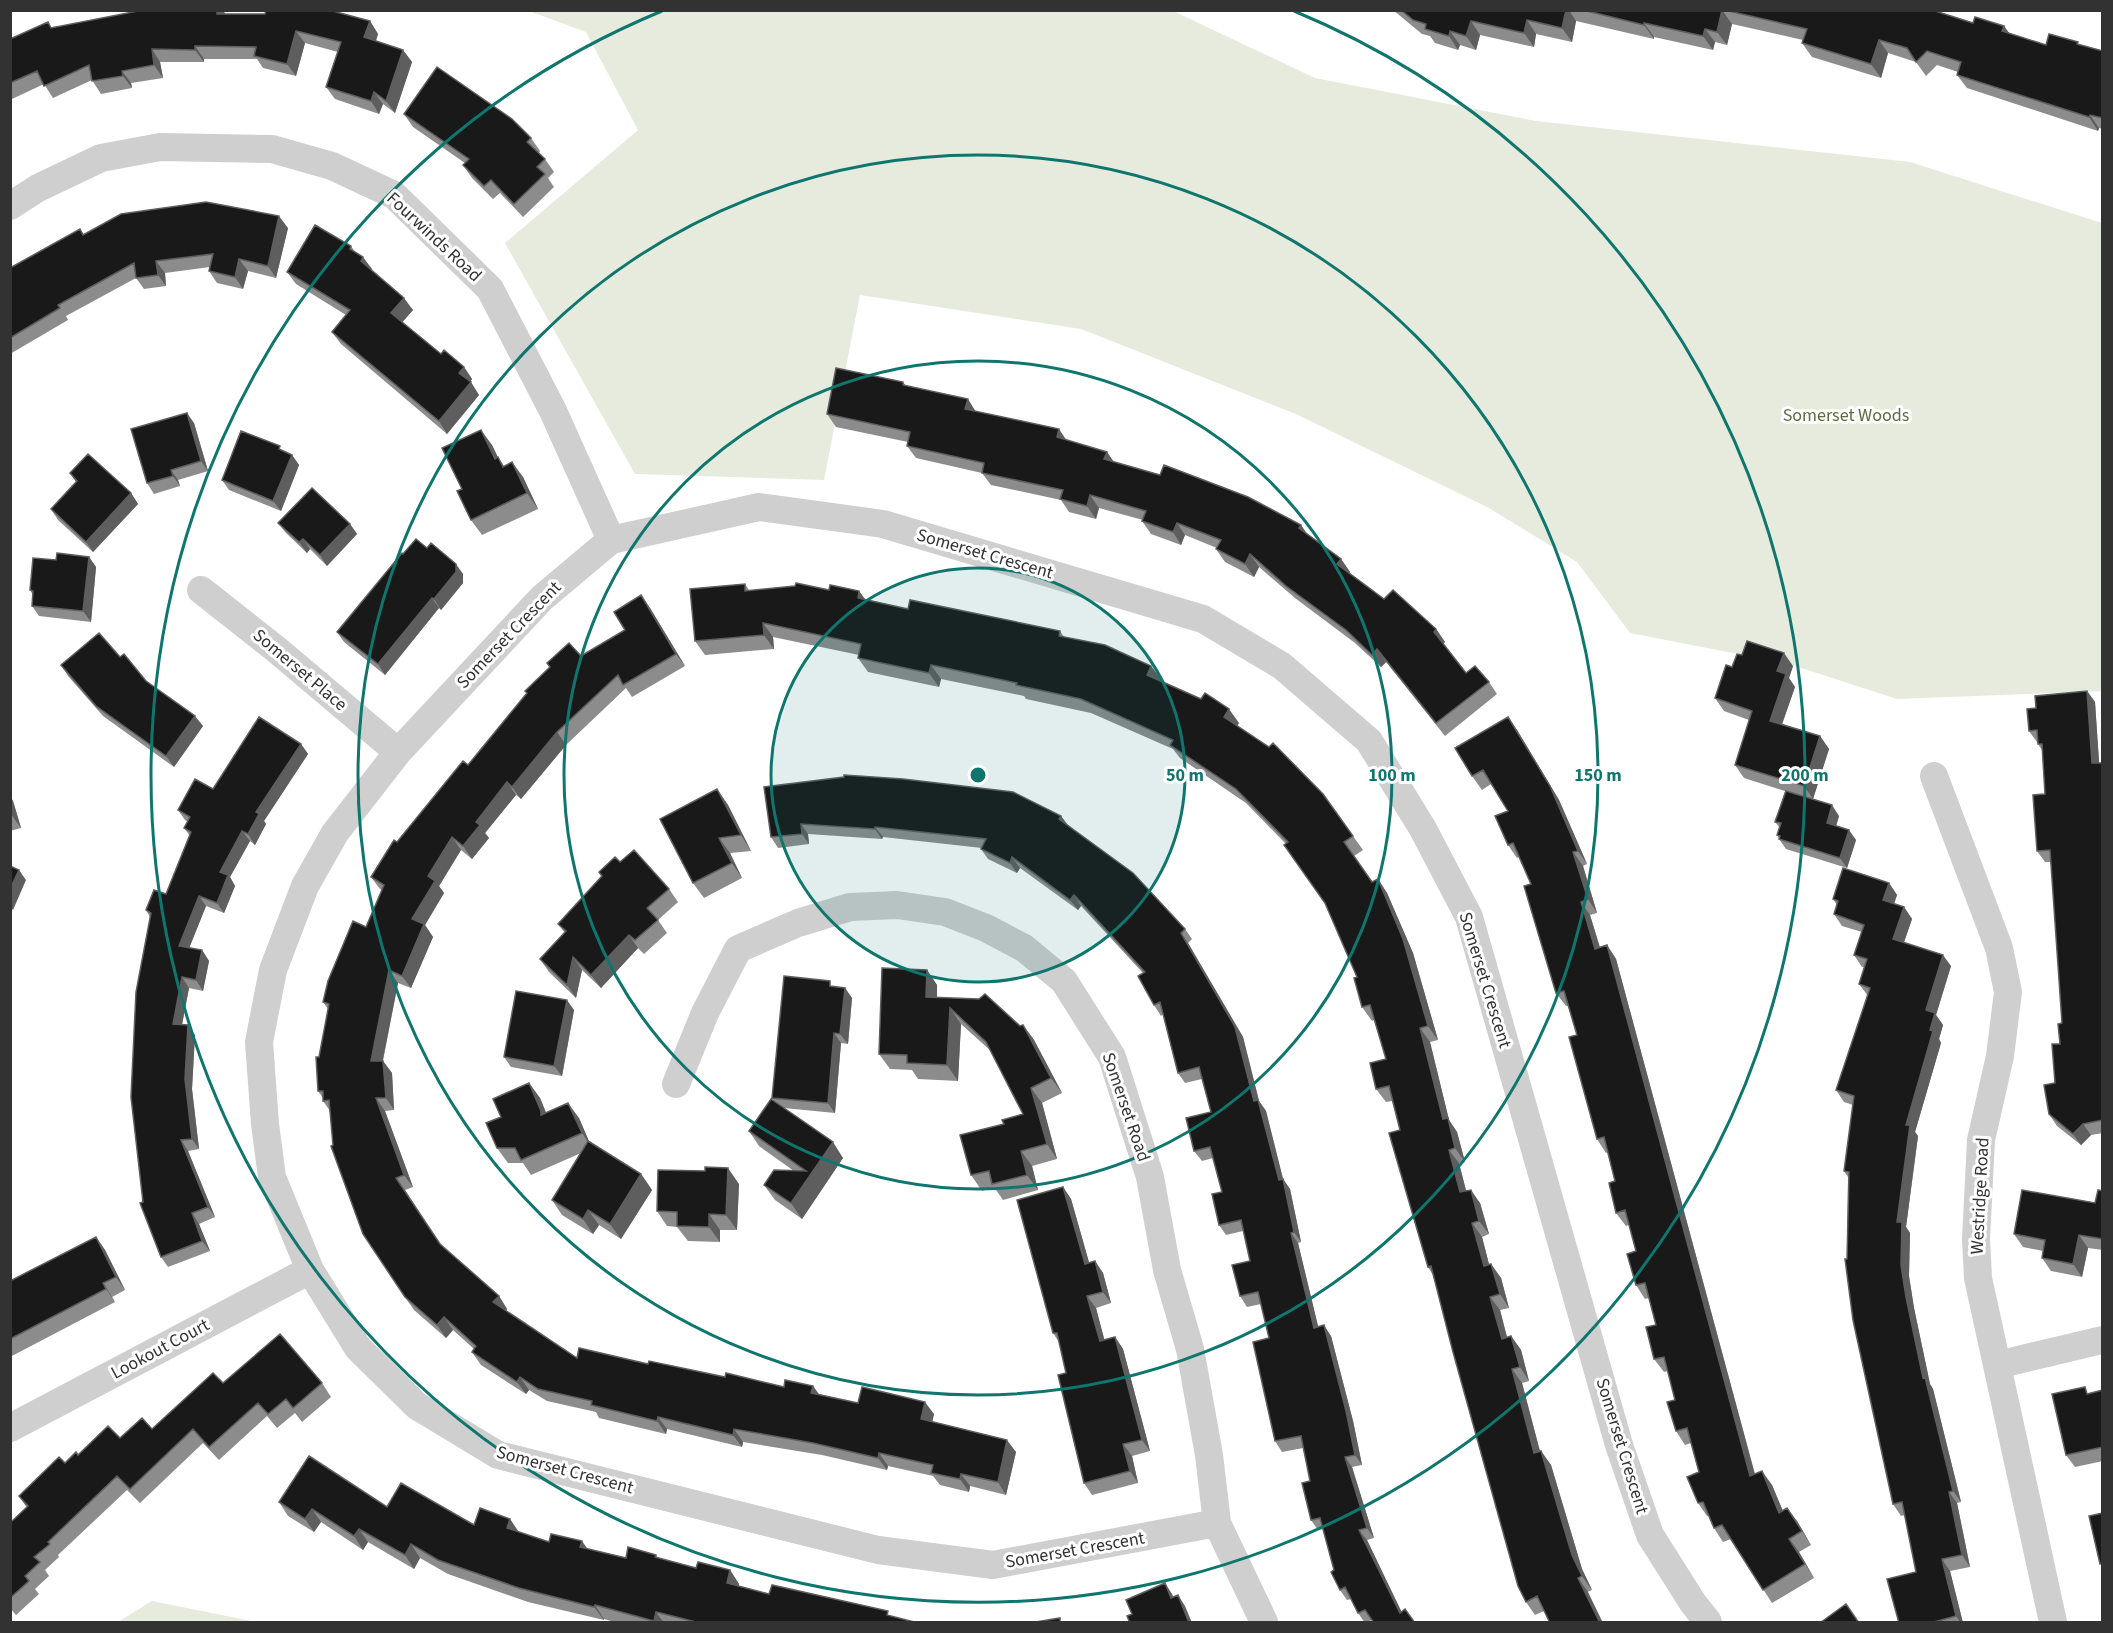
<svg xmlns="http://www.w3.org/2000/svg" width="2113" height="1633" font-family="'Source Sans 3',sans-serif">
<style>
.green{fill:#e6ebde}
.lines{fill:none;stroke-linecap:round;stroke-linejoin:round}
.minor{stroke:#cfcfcf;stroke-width:28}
.wall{fill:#8c8c8c}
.shaded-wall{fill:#5e5e5e}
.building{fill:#191919;stroke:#5e5e5e;stroke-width:1.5}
.ring{fill:none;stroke:#0f766e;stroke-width:3}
.labels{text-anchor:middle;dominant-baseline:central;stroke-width:6;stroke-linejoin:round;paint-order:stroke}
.street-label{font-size:18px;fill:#323232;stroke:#fff}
.park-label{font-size:18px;fill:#5a6d40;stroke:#fff}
.centre{fill:#0f766e;stroke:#fff;stroke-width:3}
.ring-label{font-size:18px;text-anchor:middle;font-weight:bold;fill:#0f766e;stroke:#fff;stroke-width:6;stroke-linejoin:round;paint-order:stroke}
</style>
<rect width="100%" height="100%" fill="#fff"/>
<path class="green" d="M 529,11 L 1173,11 L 1315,78 L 1536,121 L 1910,162 L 2102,223 L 2102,691 L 1897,699 L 1789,664 L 1630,633 L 1577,562 L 1489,508 L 1296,414 L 1081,329 L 860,295 L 824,480 L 635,474 L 505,243 L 638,130 L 586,32 Z
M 152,1601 L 256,1622 L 118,1622 Z"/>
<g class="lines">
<path class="minor" d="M 10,206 L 38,188 L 101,158 L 160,147 L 272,149 L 332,166 L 394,195 L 490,289 L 553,411 L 611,540
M 201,590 L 277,650 L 398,752
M 1934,776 L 1999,948 L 2008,992 L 2000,1056 L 1981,1140 L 1976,1239 L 1978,1278 L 2053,1622
M 676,1084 L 705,1013 L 738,949 L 798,923 L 850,907 L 897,905 L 945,912 L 986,928 L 1024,948 L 1064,981 L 1112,1057 L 1150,1177 L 1167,1270 L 1190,1349 L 1209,1455 L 1217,1523 L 1264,1622
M 1997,1365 L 2102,1340
M 10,1428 L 310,1270
M 1217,1523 L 993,1565 L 878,1550 L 498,1455 L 417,1406 L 358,1348 L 310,1270 L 272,1177 L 265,1124 L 259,1042 L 273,970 L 305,886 L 335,833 L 398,752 L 542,598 L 611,540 L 759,507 L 883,524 L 1203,619 L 1282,666 L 1369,741 L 1423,829 L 1469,917 L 1619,1445 L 1650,1535 L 1693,1603 L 1708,1622"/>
</g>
<path class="wall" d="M 1393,10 L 1932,10 L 1973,23 L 2004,26 L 2009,33 L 2046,45 L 2079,44 L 2103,51 L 2103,129 L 2099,128 L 2098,131 L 1967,88 L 1957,75 L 1958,72 L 1937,65 L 1926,76 L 1916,62 L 1888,53 L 1881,78 L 1812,57 L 1802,43 L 1803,40 L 1732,24 L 1727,45 L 1715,42 L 1713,50 L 1654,37 L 1654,39 L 1576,21 L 1572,42 L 1536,34 L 1534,47 L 1480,35 L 1476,50 L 1460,45 L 1458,50 L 1435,43 L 1430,36 L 1422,34 Z
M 225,14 L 370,21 L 378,34 L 376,41 L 403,50 L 412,62 L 395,113 L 383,104 L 379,114 L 335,99 L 326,87 L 338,52 L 305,43 L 296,76 L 263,68 L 257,59 L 204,59 L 204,62 L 160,62 L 163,78 L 131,83 L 132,88 L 101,94 L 92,80 L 53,98 L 44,84 L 12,99 L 10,97 L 10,39 L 52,27 Z
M 404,114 L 531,138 L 540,151 L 539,153 L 545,159 L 554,172 L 548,178 L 554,187 L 523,217 L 500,193 L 493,199 L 472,178 L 463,165 L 465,163 L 413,127 Z
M 288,228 L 276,278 L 248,271 L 243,289 L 217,283 L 209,271 L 210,267 L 165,273 L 166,286 L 144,289 L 136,278 L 66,316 L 68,320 L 10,354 L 10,268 L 80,229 L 84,235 Z
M 351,246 L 355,252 L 372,269 L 371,270 L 413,310 L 402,322 L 441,354 L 464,367 L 472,379 L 470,382 L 479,395 L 447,434 L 341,344 L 332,332 L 346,315 L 296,284 L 287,272 Z
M 903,382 L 906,386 L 976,411 L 1066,440 L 1107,452 L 1114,462 L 1301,525 L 1307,534 L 1341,559 L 1350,572 L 1349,573 L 1384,599 L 1436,629 L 1445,642 L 1443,644 L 1466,673 L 1489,682 L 1497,694 L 1445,736 L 1386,662 L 1381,667 L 1355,643 L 1295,598 L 1259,567 L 1254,577 L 1225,562 L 1216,549 L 1217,548 L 1185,535 L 1181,545 L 1151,534 L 1142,521 L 1143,520 L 1099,508 L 1096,519 L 1069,512 L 1061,500 L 991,485 L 982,473 L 916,458 L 907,446 L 908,442 L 836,427 L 827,414 Z
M 194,423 L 208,471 L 178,480 L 180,486 L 154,494 L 147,483 Z
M 492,445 L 498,458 L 498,457 L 504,466 L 523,477 L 538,509 L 482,535 L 471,520 L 462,489 Z
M 292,455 L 299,465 L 281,511 L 229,490 L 222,480 Z
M 70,473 L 131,493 L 138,504 L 93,552 L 58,520 L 51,509 L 76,482 Z
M 278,523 L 350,524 L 357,534 L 327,566 L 310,549 L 307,553 L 286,533 Z
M 427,548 L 463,574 L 463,583 L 441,610 L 439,608 L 385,675 L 344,642 L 337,632 L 403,554 Z
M 89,557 L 96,567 L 91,622 L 39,616 L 32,606 L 33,595 L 30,590 L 56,560 Z
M 745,584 L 749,590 L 859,591 L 865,599 L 908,609 L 1060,631 L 1064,637 L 1151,666 L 1161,679 L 1160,681 L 1239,723 L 1237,726 L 1323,794 L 1363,850 L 1354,856 L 1372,882 L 1378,879 L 1387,893 L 1413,953 L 1438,1040 L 1430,1042 L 1449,1120 L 1457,1132 L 1465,1162 L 1459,1163 L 1466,1191 L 1480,1203 L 1489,1234 L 1482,1237 L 1489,1264 L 1491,1264 L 1501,1278 L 1509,1308 L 1500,1310 L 1507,1337 L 1511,1336 L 1521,1350 L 1529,1381 L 1522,1383 L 1540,1451 L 1541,1451 L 1551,1465 L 1582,1569 L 1592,1590 L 1535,1615 L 1526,1602 L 1433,1275 L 1428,1267 L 1400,1130 L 1392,1101 L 1386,1102 L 1376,1089 L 1386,1059 L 1374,1020 L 1372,1021 L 1362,1007 L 1357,977 L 1325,903 L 1286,844 L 1246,803 L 1180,758 L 1173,749 L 1091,713 L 1026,699 L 1024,696 L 941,679 L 939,687 L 868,672 L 858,658 L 859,655 L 773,637 L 774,649 L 705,655 L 695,641 Z
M 650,608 L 685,666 L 632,697 L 626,688 L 566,745 L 521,799 L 516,795 L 485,833 L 489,838 L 472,859 L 461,850 L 439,886 L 444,893 L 425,925 L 433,937 L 411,988 L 398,983 L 383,1061 L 392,1073 L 394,1110 L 385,1111 L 413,1187 L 405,1190 L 441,1246 L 499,1296 L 507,1309 L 506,1311 L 577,1358 L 648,1364 L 725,1377 L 784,1387 L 813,1386 L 819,1394 L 858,1403 L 934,1414 L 932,1422 L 1016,1452 L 1006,1495 L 970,1486 L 969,1492 L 940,1485 L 933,1476 L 888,1466 L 887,1470 L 822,1455 L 743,1442 L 742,1447 L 667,1429 L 666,1434 L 599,1418 L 596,1412 L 547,1401 L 529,1390 L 526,1394 L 481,1365 L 472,1352 L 474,1349 L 453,1330 L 446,1338 L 414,1310 L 405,1297 L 333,1145 L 330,1111 L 323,1101 L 323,1098 L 318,1091 L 328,1009 L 323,1002 L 366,927 L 382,890 L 380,889 L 371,877 L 397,842 L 468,765 L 581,656 L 625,630 Z
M 120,657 L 146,681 L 203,726 L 174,767 L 103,716 L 68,676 L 61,665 Z
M 1793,666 L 1789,678 L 1795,687 L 1782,724 L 1820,736 L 1829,749 L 1813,799 L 1839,816 L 1836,826 L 1856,840 L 1847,868 L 1786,849 L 1779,839 L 1779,838 L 1777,835 L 1780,828 L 1775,822 L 1785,791 L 1744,778 L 1735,765 L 1749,720 L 1724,711 L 1715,698 L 1732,667 Z
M 2087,691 L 2095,702 L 2099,763 L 2103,763 L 2103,1133 L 2091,1135 L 2081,1145 L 2057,1126 L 2049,1114 L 2055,1083 L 2062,1023 L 2051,862 L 2045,862 L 2037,851 L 2045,794 L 2042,750 L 2038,744 L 2038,742 L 2037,742 L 2029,731 Z
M 1517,730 L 1559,800 L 1587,864 L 1583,866 L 1597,913 L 1590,915 L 1600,947 L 1607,945 L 1616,959 L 1755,1474 L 1772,1485 L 1783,1511 L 1797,1521 L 1811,1545 L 1799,1552 L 1814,1578 L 1772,1603 L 1731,1539 L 1723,1542 L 1714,1528 L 1709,1516 L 1707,1516 L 1698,1503 L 1699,1472 L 1691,1443 L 1685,1445 L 1676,1431 L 1675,1400 L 1668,1371 L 1664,1372 L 1654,1359 L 1656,1325 L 1649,1298 L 1645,1299 L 1636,1285 L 1636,1251 L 1629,1225 L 1626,1226 L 1616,1213 L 1615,1181 L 1608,1152 L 1606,1153 L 1597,1139 L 1577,1035 L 1568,1006 L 1566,1006 L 1556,993 L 1531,884 L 1519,857 L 1517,858 L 1508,845 L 1508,811 L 1491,784 L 1482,790 L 1472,776 Z
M 301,744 L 308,754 L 264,821 L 266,824 L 255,845 L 250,841 L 230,877 L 235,886 L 224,913 L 206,906 L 189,948 L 202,950 L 209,961 L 203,991 L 189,988 L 182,1025 L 195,1035 L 192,1089 L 199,1149 L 188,1151 L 215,1217 L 199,1224 L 210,1251 L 168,1267 L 161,1257 L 143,1202 L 150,917 L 146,910 L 166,894 L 190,836 L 184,828 L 188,822 L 185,820 L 178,810 Z
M 764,787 L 1061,816 L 1068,825 L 1185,929 L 1192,939 L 1188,943 L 1243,1037 L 1259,1101 L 1266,1111 L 1283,1179 L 1290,1189 L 1301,1242 L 1298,1243 L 1318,1327 L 1331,1336 L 1353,1421 L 1362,1465 L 1352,1467 L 1374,1538 L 1367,1540 L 1401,1612 L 1415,1623 L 1372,1620 L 1365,1623 L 1358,1613 L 1351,1599 L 1347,1600 L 1340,1590 L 1323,1529 L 1318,1530 L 1311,1520 L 1310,1481 L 1303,1448 L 1282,1452 L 1275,1441 L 1269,1338 L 1261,1304 L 1247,1307 L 1240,1296 L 1250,1261 L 1243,1231 L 1226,1235 L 1219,1225 L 1222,1192 L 1213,1158 L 1202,1161 L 1194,1151 L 1211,1112 L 1202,1079 L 1185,1083 L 1178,1073 L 1163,1014 L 1161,1016 L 1154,1005 L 1143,973 L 1081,906 L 1078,910 L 1020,868 L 1017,873 L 988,859 L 981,849 L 982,848 L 883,837 L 882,839 L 808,834 L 809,844 L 778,848 L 771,837 Z
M 717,789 L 728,805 L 751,851 L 730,853 L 742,878 L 704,898 L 693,883 Z
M 10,796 L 13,801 L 21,828 L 10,831 Z
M 620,862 L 669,889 L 678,902 L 658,920 L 667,933 L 644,954 L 638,948 L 601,988 L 582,970 L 576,998 L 549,972 L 540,959 L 565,933 L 558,924 L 602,877 L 599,872 Z
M 1889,883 L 1897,895 L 1894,904 L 1904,907 L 1912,919 L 1904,942 L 1951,966 L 1936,1015 L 1943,1025 L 1939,1039 L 1941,1043 L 1915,1132 L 1918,1136 L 1906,1227 L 1910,1233 L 1909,1276 L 1914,1308 L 1930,1384 L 1933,1389 L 1961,1502 L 1957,1503 L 1970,1567 L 1950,1571 L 1963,1623 L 1899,1623 L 1916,1572 L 1905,1515 L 1901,1516 L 1893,1504 L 1847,1259 L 1848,1177 L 1844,1171 L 1853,1105 L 1844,1102 L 1836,1090 L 1868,996 L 1859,984 L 1864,967 L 1862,967 L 1854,955 L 1862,932 L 1842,926 L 1834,914 L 1837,905 L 1833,899 Z
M 927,970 L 937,985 L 937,998 L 1020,1026 L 1023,1025 L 1034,1040 L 1062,1093 L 1042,1103 L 1057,1159 L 1032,1166 L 1038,1190 L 1003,1200 L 994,1187 L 982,1191 L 971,1175 L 1004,1124 L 1023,1114 L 992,1052 L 961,1024 L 958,1081 L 918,1079 L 912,1070 L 890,1069 L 879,1054 Z
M 834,987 L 845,988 L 852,998 L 848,1044 L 841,1043 L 835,1113 L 784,1108 L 843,1158 L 802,1219 L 775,1200 L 764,1185 L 794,1171 L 759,1146 L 749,1131 L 776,1103 L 772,1098 Z
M 574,1010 L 562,1076 L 511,1067 L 504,1057 Z
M 529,1083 L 540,1098 L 546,1113 L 579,1118 L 589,1142 L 641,1174 L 652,1190 L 621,1239 L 599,1225 L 593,1234 L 562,1215 L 552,1200 L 581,1153 L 531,1175 L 523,1163 L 508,1163 L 497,1148 L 501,1117 Z
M 739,1184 L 737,1230 L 720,1230 L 720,1242 L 688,1241 L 677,1227 L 667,1226 L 657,1211 Z
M 1063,1187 L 1071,1199 L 1089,1263 L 1095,1261 L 1103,1273 L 1111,1303 L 1096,1308 L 1104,1340 L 1115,1337 L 1123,1349 L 1150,1451 L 1132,1456 L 1138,1483 L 1092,1495 L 1084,1483 L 1066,1373 L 1059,1342 L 1053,1333 Z
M 2103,1191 L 2103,1250 L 2088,1248 L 2082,1277 L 2051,1271 L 2042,1258 L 2043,1251 L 2023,1247 L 2014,1234 L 2095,1203 Z
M 96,1237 L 105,1250 L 125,1290 L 112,1297 L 115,1302 L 10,1357 L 10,1281 Z
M 223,1383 L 322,1383 L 331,1397 L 302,1422 L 295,1413 L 277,1428 L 267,1416 L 219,1460 L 203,1443 L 140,1503 L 127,1490 L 58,1555 L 59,1557 L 45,1570 L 49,1576 L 35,1589 L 39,1594 L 16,1615 L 10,1608 L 10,1523 L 27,1508 L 19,1496 L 65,1463 L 78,1455 L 120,1438 L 152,1429 Z
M 2103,1390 L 2103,1461 L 2075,1467 L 2066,1455 L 2090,1393 Z
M 279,1502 L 387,1507 L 474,1525 L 510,1519 L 519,1532 L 549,1542 L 587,1549 L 626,1558 L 656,1555 L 658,1558 L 696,1568 L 730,1570 L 739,1584 L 739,1586 L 769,1594 L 892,1617 L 918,1623 L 618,1623 L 604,1619 L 604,1620 L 528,1602 L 448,1574 L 420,1558 L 414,1569 L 368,1542 L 363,1550 L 321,1522 L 314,1532 L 288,1516 Z"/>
<path class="shaded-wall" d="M 217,10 L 223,10 L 226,15 L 217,14 Z
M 1566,10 L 1569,10 L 1576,21 L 1572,42 L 1562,28 Z
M 1722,10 L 1732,24 L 1727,45 L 1717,32 Z
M 1527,20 L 1536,34 L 1534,47 L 1524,33 Z
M 370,21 L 378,34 L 373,49 L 364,37 Z
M 1471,21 L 1480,35 L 1476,50 L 1466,36 Z
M 1644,23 L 1654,37 L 1654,39 L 1644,25 Z
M 2004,26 L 2014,40 L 2002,31 Z
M 1705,29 L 1715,42 L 1713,50 L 1703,36 Z
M 296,31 L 305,43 L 296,76 L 287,64 Z
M 1450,31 L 1460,45 L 1458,50 L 1449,36 Z
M 1879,40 L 1888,53 L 1881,78 L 1871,64 Z
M 195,46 L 204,59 L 204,62 L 195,50 Z
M 152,49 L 160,62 L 163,78 L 154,65 Z
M 403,50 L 412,62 L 395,113 L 386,101 Z
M 122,71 L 131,83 L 132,88 L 123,76 Z
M 374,92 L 383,104 L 379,114 L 371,101 Z
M 2090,115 L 2099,128 L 2098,131 L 2089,117 Z
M 279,216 L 288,228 L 276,278 L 268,266 Z
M 363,257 L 372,269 L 369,274 L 361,261 Z
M 239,259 L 248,271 L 243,289 L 235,277 Z
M 156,261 L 165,273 L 166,286 L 158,275 Z
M 404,298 L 413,310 L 400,325 L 391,313 Z
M 464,367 L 472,379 L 468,385 L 459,373 Z
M 471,382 L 479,395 L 447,434 L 439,421 Z
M 968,399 L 976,412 L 965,409 Z
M 187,413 L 194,423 L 208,471 L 201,461 Z
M 1059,429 L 1067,441 L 1057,437 Z
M 481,430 L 492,445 L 506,474 L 495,459 Z
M 1107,452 L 1115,464 L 1104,459 Z
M 292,455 L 299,465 L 281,511 L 273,501 Z
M 512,462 L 523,477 L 538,509 L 527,493 Z
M 171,470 L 178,480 L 180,486 L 173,476 Z
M 131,493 L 138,504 L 93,552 L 86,542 Z
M 1090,495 L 1099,508 L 1096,519 L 1087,506 Z
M 1177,523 L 1185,535 L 1181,545 L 1173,532 Z
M 350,524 L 357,534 L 327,566 L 320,555 Z
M 1301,525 L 1309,537 L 1299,528 Z
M 303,539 L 310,549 L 307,553 L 299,542 Z
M 1250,554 L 1259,567 L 1254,577 L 1245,564 Z
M 89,557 L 96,567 L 91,622 L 83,611 Z
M 1341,559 L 1350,572 L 1346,577 L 1337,564 Z
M 456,564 L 463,574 L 463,583 L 441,610 L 434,599 Z
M 859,591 L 869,605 L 858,598 Z
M 641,595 L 650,608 L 685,666 L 676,654 Z
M 432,598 L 439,608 L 385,675 L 378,664 Z
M 763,623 L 773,637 L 774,649 L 764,635 Z
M 1436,629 L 1445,642 L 1443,644 L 1434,632 Z
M 1377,649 L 1386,662 L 1381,667 L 1372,655 Z
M 1784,653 L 1793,666 L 1789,678 L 1795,687 L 1779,733 L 1770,721 L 1777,671 Z
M 931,665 L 941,679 L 939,687 L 929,673 Z
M 1151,666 L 1161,679 L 1156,689 L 1147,675 Z
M 2087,691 L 2095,702 L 2100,775 L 2092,763 Z
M 1229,709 L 1239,723 L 1234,731 L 1224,717 Z
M 195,716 L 203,726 L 174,767 L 166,756 Z
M 1508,717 L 1517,730 L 1559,800 L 1587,864 L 1578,851 Z
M 557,732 L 566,745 L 521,799 L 512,787 Z
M 1820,736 L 1829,749 L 1813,799 L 1804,786 Z
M 301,744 L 308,754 L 264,821 L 266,824 L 255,845 L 248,834 L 256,812 Z
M 507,782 L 516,795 L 485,833 L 489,838 L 472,859 L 463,846 L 476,822 Z
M 717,789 L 728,805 L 751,851 L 741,835 Z
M 10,796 L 13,801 L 21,828 L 11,814 Z
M 1832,805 L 1839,816 L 1834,833 L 1827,823 Z
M 1061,816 L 1068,826 L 1059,819 Z
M 801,824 L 808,834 L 809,844 L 802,834 Z
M 875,827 L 883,837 L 882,839 L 875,829 Z
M 1849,830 L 1856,840 L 1847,868 L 1840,858 Z
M 242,831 L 250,841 L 230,877 L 235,886 L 224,913 L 217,903 L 220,872 Z
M 452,837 L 461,850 L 439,886 L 444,893 L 425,925 L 433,937 L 411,988 L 402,976 L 412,919 L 428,876 Z
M 719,838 L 730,853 L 742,878 L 732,863 Z
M 1573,852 L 1583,866 L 1597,913 L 1588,899 Z
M 1012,857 L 1020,868 L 1017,873 L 1010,863 Z
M 19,870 L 26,880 L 13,910 L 10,906 L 10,889 Z
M 1378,879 L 1387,893 L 1413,953 L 1438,1040 L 1428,1026 Z
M 1889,883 L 1897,895 L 1891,912 L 1883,900 Z
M 1074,895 L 1081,906 L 1078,910 L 1070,900 Z
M 199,896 L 206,906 L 186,956 L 179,946 Z
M 1581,902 L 1590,915 L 1604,962 L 1595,949 Z
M 1904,907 L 1912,919 L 1901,951 L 1893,939 Z
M 1181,933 L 1188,943 L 1243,1037 L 1259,1101 L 1266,1111 L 1283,1179 L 1290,1189 L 1301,1242 L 1294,1232 L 1254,1101 Z
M 629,935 L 638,948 L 601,988 L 591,975 Z
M 1607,945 L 1616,959 L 1759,1490 L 1750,1476 Z
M 202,950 L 209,961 L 203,991 L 196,980 Z
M 1943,955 L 1951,966 L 1936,1015 L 1943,1025 L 1939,1039 L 1941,1043 L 1915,1132 L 1918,1136 L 1906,1227 L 1910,1233 L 1909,1276 L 1914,1308 L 1930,1384 L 1933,1389 L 1961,1502 L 1953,1491 L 1923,1378 L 1906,1297 L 1901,1265 L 1897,1222 L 1906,1125 L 1930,1030 L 1926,1010 Z
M 573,957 L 582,970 L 576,998 L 567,985 Z
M 389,970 L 398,983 L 380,1074 L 371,1061 Z
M 927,970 L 937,985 L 937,1012 L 926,997 Z
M 182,977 L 189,988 L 180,1035 L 173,1024 Z
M 845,988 L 852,998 L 848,1044 L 840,1034 Z
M 567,1000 L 574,1010 L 562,1076 L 554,1066 Z
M 950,1008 L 961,1024 L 958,1081 L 947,1065 Z
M 188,1025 L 195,1035 L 192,1089 L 199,1149 L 192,1139 L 185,1079 Z
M 1023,1025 L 1034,1040 L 1062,1093 L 1051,1078 Z
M 1420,1028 L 1430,1042 L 1449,1120 L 1457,1132 L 1465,1162 L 1455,1148 L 1443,1119 Z
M 834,1033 L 841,1043 L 835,1113 L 828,1103 Z
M 383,1061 L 392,1073 L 394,1110 L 386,1098 Z
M 529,1083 L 540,1098 L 552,1127 L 541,1115 Z
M 1031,1088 L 1042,1103 L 1057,1159 L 1047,1144 Z
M 376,1098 L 385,1111 L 413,1187 L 404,1175 Z
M 568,1103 L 579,1118 L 592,1148 L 582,1133 Z
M 2083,1124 L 2091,1135 L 2081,1145 L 2073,1134 Z
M 181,1140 L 188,1151 L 215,1217 L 208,1207 Z
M 833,1142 L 843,1158 L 802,1219 L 791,1203 Z
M 1449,1150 L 1459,1163 L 1470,1206 L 1460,1192 Z
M 1021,1151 L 1032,1166 L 1038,1190 L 1027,1175 Z
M 728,1168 L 739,1184 L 737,1230 L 726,1215 Z
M 641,1174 L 652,1190 L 621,1239 L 610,1224 Z
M 1063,1187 L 1071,1199 L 1093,1276 L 1085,1264 Z
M 1471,1190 L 1480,1203 L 1489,1234 L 1479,1221 Z
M 588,1210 L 599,1225 L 593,1234 L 583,1219 Z
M 192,1213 L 199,1224 L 210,1251 L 202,1241 Z
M 709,1214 L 720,1230 L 720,1242 L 709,1227 Z
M 1472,1223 L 1482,1237 L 1493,1280 L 1484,1266 Z
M 1291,1233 L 1298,1243 L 1321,1338 L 1314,1328 Z
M 2079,1235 L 2088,1248 L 2082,1277 L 2073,1264 Z
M 96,1237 L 105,1250 L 125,1290 L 116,1277 Z
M 1095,1261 L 1103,1273 L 1111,1303 L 1103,1292 Z
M 1491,1264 L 1501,1278 L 1509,1308 L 1500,1294 Z
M 103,1283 L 112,1297 L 115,1302 L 106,1289 Z
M 499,1296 L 507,1309 L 502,1315 L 493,1302 Z
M 1087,1296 L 1096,1308 L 1108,1353 L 1100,1341 Z
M 1490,1297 L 1500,1310 L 1511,1353 L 1502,1339 Z
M 444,1317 L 453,1330 L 446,1338 L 437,1325 Z
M 1324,1325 L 1331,1336 L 1353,1421 L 1362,1465 L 1355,1455 Z
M 1511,1336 L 1521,1350 L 1529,1381 L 1520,1367 Z
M 1115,1337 L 1123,1349 L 1150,1451 L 1142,1440 Z
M 1512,1369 L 1522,1383 L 1544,1467 L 1534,1453 Z
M 520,1377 L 529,1390 L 526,1394 L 517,1382 Z
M 813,1386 L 821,1398 L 811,1393 Z
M 925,1402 L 934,1414 L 930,1432 L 921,1419 Z
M 658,1417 L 667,1429 L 666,1434 L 657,1421 Z
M 734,1429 L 743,1442 L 742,1447 L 733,1435 Z
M 1007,1440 L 1016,1452 L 1006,1495 L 998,1482 Z
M 1123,1444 L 1132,1456 L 1138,1483 L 1130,1471 Z
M 1541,1451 L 1551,1465 L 1582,1569 L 1592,1590 L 1582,1576 L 1572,1555 Z
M 879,1453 L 888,1466 L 887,1470 L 878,1458 Z
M 1345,1457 L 1352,1467 L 1374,1538 L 1367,1528 Z
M 1762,1471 L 1772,1485 L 1789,1526 L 1779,1513 Z
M 961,1474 L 970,1486 L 969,1492 L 960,1479 Z
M 1949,1492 L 1957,1503 L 1970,1567 L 1962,1555 Z
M 1787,1508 L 1797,1521 L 1811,1545 L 1802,1531 Z
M 312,1509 L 321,1522 L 314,1532 L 305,1519 Z
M 510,1519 L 519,1533 L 507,1528 Z
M 359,1529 L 368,1542 L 363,1550 L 354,1536 Z
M 1359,1530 L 1367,1540 L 1407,1623 L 1400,1613 Z
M 1789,1539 L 1799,1552 L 1814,1578 L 1805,1564 Z
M 582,1541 L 591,1554 L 580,1547 Z
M 411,1544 L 420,1558 L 414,1569 L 405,1555 Z
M 1942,1559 L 1950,1571 L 1963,1623 L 1961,1623 L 1956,1616 Z
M 730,1570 L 739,1584 L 736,1597 L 727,1583 Z
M 1578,1578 L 1588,1592 L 1603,1623 L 1600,1623 Z
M 1165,1583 L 1172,1594 L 1179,1609 L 1171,1598 Z
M 1178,1595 L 1185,1606 L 1192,1623 L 1189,1623 Z
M 595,1605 L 604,1619 L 604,1620 L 594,1607 Z
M 656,1612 L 664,1623 L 654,1623 L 654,1621 Z"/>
<path class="building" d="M 143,10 L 217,10 L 217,14 L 265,14 L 266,10 L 329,10 L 370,21 L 364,37 L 403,50 L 386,101 L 374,92 L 371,101 L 326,87 L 341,42 L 296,31 L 287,64 L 254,56 L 256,47 L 195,46 L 195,50 L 152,49 L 154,65 L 122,71 L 123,76 L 92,81 L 89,65 L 44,86 L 37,71 L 10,83 L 10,39 L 48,22 L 51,28 Z
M 1401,10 L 1566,10 L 1562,28 L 1527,20 L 1524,33 L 1471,21 L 1466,36 L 1450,31 L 1449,36 L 1425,29 L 1426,24 L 1413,20 Z
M 1583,10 L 1722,10 L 1717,32 L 1705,29 L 1703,36 L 1644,23 L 1644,25 Z
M 1724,10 L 1932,10 L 1973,23 L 1975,17 L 2004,26 L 2002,31 L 2046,45 L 2049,34 L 2078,42 L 2077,44 L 2103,51 L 2103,118 L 2090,115 L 2089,117 L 1957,75 L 1961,62 L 1927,51 L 1916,62 L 1907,48 L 1879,40 L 1871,64 L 1802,43 L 1807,29 Z
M 437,67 L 512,119 L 531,138 L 527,142 L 545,159 L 537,167 L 545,174 L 514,204 L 491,180 L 484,186 L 463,165 L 469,159 L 404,114 Z
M 206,202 L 279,216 L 268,266 L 239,259 L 235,277 L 209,271 L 213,254 L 156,261 L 158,275 L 136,278 L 134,263 L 58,305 L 60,308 L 10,338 L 10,268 L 80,229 L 83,235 L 121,214 Z
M 315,225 L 351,246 L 350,249 L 363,257 L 361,261 L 404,298 L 391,313 L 441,354 L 444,350 L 464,367 L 459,373 L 471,382 L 439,421 L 332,332 L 350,310 L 287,272 Z
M 836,368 L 903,382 L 903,385 L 968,399 L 965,409 L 1059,429 L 1057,437 L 1107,452 L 1104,459 L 1160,475 L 1164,465 L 1248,497 L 1301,525 L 1299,528 L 1341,559 L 1337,564 L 1384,599 L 1393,590 L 1436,629 L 1434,632 L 1466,673 L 1475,666 L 1489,682 L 1436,723 L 1377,649 L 1372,655 L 1346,630 L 1286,586 L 1250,554 L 1245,564 L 1216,549 L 1221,540 L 1177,523 L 1173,532 L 1142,521 L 1146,511 L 1090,495 L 1087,506 L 1060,499 L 1063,490 L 982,473 L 984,463 L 907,446 L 910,432 L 827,414 Z
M 187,413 L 201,461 L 171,470 L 173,476 L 147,483 L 131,429 Z
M 481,430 L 495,459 L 498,457 L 503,467 L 512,462 L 527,493 L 471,520 L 457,491 L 462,489 L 442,448 Z
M 241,431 L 280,446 L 279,449 L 292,455 L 273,501 L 222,480 Z
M 88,454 L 131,493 L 86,542 L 51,509 L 77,481 L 70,473 Z
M 312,488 L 350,524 L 320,555 L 303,539 L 299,542 L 278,523 Z
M 416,539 L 427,548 L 431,543 L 456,564 L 456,572 L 434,599 L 432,598 L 378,664 L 337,632 L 402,553 L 403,554 Z
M 57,553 L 89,557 L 83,611 L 32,606 L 33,591 L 30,590 L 33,558 L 56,560 Z
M 796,583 L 829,590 L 830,585 L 859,591 L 858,598 L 908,609 L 910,600 L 1060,631 L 1059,636 L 1105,645 L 1151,666 L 1147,675 L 1201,699 L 1205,693 L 1229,709 L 1224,717 L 1269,747 L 1273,743 L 1323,794 L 1353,836 L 1344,842 L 1372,882 L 1378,879 L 1403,939 L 1428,1026 L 1420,1028 L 1443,1119 L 1448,1118 L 1455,1148 L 1449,1150 L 1460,1192 L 1471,1190 L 1479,1221 L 1472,1223 L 1484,1266 L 1491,1264 L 1500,1294 L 1490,1297 L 1502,1339 L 1511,1336 L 1520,1367 L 1512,1369 L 1534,1453 L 1541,1451 L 1572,1555 L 1582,1576 L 1578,1578 L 1600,1623 L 1550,1623 L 1537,1596 L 1526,1602 L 1518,1586 L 1453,1352 L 1431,1266 L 1428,1267 L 1389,1133 L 1400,1130 L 1389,1086 L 1376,1089 L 1370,1063 L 1386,1059 L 1370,1005 L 1362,1007 L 1354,978 L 1357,977 L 1325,903 L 1284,845 L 1288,842 L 1236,789 L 1170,745 L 1173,740 L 1081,699 L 1016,685 L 1017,683 L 931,665 L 929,673 L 858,658 L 861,644 L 763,623 L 764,635 L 695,641 L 690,589 L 745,584 L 745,591 L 795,586 Z
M 641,595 L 676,654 L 623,685 L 618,675 L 557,732 L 512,787 L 507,782 L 476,822 L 480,825 L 463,846 L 452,837 L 428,876 L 435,881 L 412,919 L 424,924 L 402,976 L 389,970 L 371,1061 L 383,1061 L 386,1098 L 376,1098 L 404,1175 L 396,1178 L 440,1244 L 499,1296 L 493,1302 L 577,1358 L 579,1348 L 648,1364 L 649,1361 L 725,1377 L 726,1373 L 784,1387 L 785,1380 L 813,1386 L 811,1393 L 858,1403 L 862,1387 L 925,1402 L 921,1419 L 1007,1440 L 998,1482 L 961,1474 L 960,1479 L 931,1473 L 933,1465 L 879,1453 L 878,1458 L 813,1443 L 734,1429 L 733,1435 L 658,1417 L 657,1421 L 591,1405 L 592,1401 L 538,1389 L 520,1377 L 517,1382 L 472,1352 L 476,1346 L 444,1317 L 437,1325 L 405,1297 L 363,1234 L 331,1146 L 333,1145 L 329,1100 L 323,1101 L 323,1091 L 318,1091 L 316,1057 L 319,1057 L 329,1004 L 323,1002 L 328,981 L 353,921 L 366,927 L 384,885 L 371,877 L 394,840 L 397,842 L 463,761 L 468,765 L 527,693 L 525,691 L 550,667 L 547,663 L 569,643 L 581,656 L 625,630 L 614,612 Z
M 99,633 L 120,657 L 124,654 L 146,681 L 195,716 L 166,756 L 96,706 L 61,665 Z
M 1747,641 L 1784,653 L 1777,671 L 1786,674 L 1770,721 L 1820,736 L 1804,786 L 1735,765 L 1752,711 L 1715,698 L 1726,665 L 1732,667 L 1737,654 L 1742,655 Z
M 2087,691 L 2092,763 L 2103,763 L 2103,1120 L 2083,1124 L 2073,1134 L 2049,1114 L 2044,1085 L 2055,1083 L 2052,1044 L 2060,1044 L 2058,1024 L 2062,1023 L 2050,850 L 2037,851 L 2033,795 L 2045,794 L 2042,744 L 2038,744 L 2037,730 L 2029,731 L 2027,709 L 2036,708 L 2035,696 Z
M 259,717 L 301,744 L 256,812 L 259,814 L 248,834 L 242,831 L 220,872 L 228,875 L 217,903 L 199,896 L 179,946 L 202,950 L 196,980 L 182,977 L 173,1024 L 188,1025 L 185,1079 L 192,1139 L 181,1140 L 208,1207 L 192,1213 L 202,1241 L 161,1257 L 140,1203 L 143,1202 L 131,1097 L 136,992 L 151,913 L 146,910 L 154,890 L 166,894 L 191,832 L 184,828 L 190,817 L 178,810 L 195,779 L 213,789 Z
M 1508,717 L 1550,786 L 1578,851 L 1573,852 L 1588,899 L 1581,902 L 1595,949 L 1607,945 L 1750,1476 L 1762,1471 L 1779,1513 L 1787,1508 L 1802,1531 L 1789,1539 L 1805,1564 L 1763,1590 L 1722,1525 L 1714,1528 L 1703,1502 L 1698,1503 L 1687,1477 L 1699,1472 L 1687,1428 L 1676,1431 L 1667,1402 L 1675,1400 L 1664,1357 L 1654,1359 L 1646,1327 L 1656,1325 L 1645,1283 L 1636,1285 L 1627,1254 L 1636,1251 L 1625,1210 L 1616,1213 L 1609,1183 L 1615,1181 L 1604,1137 L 1597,1139 L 1569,1037 L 1577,1035 L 1564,991 L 1556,993 L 1524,886 L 1531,884 L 1513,843 L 1508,845 L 1495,816 L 1508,811 L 1483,770 L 1472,776 L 1455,748 Z
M 844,775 L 903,779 L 1013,792 L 1061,816 L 1059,819 L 1133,873 L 1185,929 L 1181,933 L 1235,1027 L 1254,1101 L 1258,1100 L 1279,1180 L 1283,1179 L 1294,1232 L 1291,1233 L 1314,1328 L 1324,1325 L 1346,1411 L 1355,1455 L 1345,1457 L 1367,1528 L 1359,1530 L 1400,1613 L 1405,1609 L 1415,1623 L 1374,1623 L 1365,1610 L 1358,1613 L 1345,1587 L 1340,1590 L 1331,1572 L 1334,1570 L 1320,1518 L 1311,1520 L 1302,1483 L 1310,1481 L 1301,1436 L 1275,1441 L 1253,1342 L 1269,1338 L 1258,1292 L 1240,1296 L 1232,1265 L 1250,1261 L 1241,1220 L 1219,1225 L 1212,1194 L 1222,1192 L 1210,1147 L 1194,1151 L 1186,1118 L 1211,1112 L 1199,1067 L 1178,1073 L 1160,1002 L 1154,1005 L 1138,976 L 1145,972 L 1074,895 L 1070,900 L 1012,857 L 1010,863 L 981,849 L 986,839 L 875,827 L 875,829 L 801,824 L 802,834 L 771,837 L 764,787 L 844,777 Z
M 717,789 L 741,835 L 719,838 L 732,863 L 693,883 L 660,819 Z
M 1786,791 L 1832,805 L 1827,823 L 1849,830 L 1840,858 L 1779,839 L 1780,836 L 1777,835 L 1781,823 L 1775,822 Z
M 634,850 L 669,889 L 647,908 L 658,920 L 635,940 L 629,935 L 591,975 L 573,957 L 567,985 L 540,959 L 566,931 L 558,924 L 602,876 L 599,872 L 615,857 L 620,862 Z
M 10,866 L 19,870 L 10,889 Z
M 1843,868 L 1889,883 L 1883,900 L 1904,907 L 1893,939 L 1943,955 L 1926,1010 L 1935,1013 L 1930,1030 L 1933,1031 L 1906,1125 L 1910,1125 L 1897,1222 L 1902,1222 L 1901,1265 L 1906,1297 L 1923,1378 L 1925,1377 L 1953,1491 L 1949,1492 L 1962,1555 L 1942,1559 L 1956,1616 L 1930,1623 L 1899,1623 L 1887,1579 L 1916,1572 L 1902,1502 L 1893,1504 L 1853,1320 L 1845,1259 L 1847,1259 L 1849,1172 L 1844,1171 L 1854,1096 L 1836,1090 L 1870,988 L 1859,984 L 1867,959 L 1854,955 L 1864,925 L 1834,914 L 1838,901 L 1833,899 Z
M 882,968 L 927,970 L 926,997 L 979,999 L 985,994 L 1020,1026 L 1023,1025 L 1051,1078 L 1031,1088 L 1047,1144 L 1021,1151 L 1027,1175 L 992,1184 L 989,1171 L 971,1175 L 960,1135 L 1004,1124 L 1002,1120 L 1023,1114 L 986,1042 L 950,1008 L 947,1065 L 907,1063 L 907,1055 L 879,1054 Z
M 784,976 L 830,981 L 830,986 L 845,988 L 840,1034 L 834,1033 L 828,1103 L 772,1098 Z
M 516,991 L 567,1000 L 554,1066 L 504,1057 Z
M 529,1083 L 541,1111 L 541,1115 L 568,1103 L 582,1133 L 521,1160 L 515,1148 L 497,1148 L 486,1123 L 501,1117 L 493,1099 Z
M 771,1099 L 833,1142 L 791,1203 L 764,1185 L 774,1170 L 806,1171 L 749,1131 Z
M 588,1141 L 641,1174 L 610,1224 L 588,1210 L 583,1219 L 552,1200 Z
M 705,1167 L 728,1168 L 726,1215 L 709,1214 L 709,1227 L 677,1226 L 677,1212 L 657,1211 L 658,1170 L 705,1171 Z
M 1063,1187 L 1085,1264 L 1095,1261 L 1103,1292 L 1087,1296 L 1100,1341 L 1115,1337 L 1142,1440 L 1123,1444 L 1130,1471 L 1084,1483 L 1058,1375 L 1066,1373 L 1057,1333 L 1053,1333 L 1017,1200 Z
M 2022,1190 L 2095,1203 L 2098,1190 L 2103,1191 L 2103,1239 L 2079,1235 L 2073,1264 L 2042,1258 L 2045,1240 L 2014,1234 Z
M 96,1237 L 116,1277 L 103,1283 L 106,1289 L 10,1339 L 10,1281 Z
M 280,1334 L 322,1383 L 293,1408 L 286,1399 L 268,1414 L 258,1403 L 209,1447 L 193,1429 L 130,1489 L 117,1476 L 48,1542 L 50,1544 L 34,1557 L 40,1562 L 25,1576 L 29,1581 L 10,1598 L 10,1523 L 28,1506 L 19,1496 L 59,1457 L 65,1463 L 76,1452 L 78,1455 L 108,1426 L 120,1438 L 142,1418 L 152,1429 L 213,1373 L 223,1383 Z
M 2085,1387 L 2087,1394 L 2103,1390 L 2103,1447 L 2066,1455 L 2052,1394 Z
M 309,1456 L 387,1507 L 401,1483 L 474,1525 L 480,1508 L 510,1519 L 507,1528 L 549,1542 L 551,1534 L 582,1541 L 580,1547 L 626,1558 L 628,1547 L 656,1555 L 655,1557 L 696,1568 L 698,1562 L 730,1570 L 727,1583 L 769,1594 L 772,1585 L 888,1611 L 887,1615 L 918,1623 L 700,1623 L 656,1612 L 654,1621 L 595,1605 L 594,1607 L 519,1588 L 438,1560 L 411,1544 L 405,1555 L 359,1529 L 354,1536 L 312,1509 L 305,1519 L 279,1502 Z
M 2103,1513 L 2103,1563 L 2100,1564 L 2089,1516 Z
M 1165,1583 L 1171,1598 L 1178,1595 L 1189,1623 L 1130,1623 L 1127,1616 L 1132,1614 L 1126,1600 Z
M 1846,1604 L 1859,1623 L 1820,1623 Z
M 1060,1618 L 1060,1623 L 1030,1623 Z"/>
<circle cx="978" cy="775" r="207" fill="#0f766e" fill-opacity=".12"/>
<g class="ring">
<circle cx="978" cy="775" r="207"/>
<circle cx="978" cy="775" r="414"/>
<circle cx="978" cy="775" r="620"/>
<path d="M1294 11A827 827 0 1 1 662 11"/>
</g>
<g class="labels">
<g class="street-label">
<text transform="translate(434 237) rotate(43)">Fourwinds Road</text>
<text transform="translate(985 554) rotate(16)">Somerset Crescent</text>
<text transform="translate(509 635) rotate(-46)">Somerset Crescent</text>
<text transform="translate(300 670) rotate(40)">Somerset Place</text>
<text transform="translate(1485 980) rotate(73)">Somerset Crescent</text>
<text transform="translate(1126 1107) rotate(71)">Somerset Road</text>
<text transform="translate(1980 1196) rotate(-87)">Westridge Road</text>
<text transform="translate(160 1349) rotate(-28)">Lookout Court</text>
<text transform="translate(1622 1446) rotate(73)">Somerset Crescent</text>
<text transform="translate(565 1470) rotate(15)">Somerset Crescent</text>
<text transform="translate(1075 1550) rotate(-10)">Somerset Crescent</text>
</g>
<g class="park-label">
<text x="1846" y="415">Somerset Woods</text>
</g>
</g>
<circle cx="978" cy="775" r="9" class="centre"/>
<g class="ring-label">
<text x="1185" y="781">50 m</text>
<text x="1392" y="781">100 m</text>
<text x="1598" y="781">150 m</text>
<text x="1805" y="781">200 m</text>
</g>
<rect width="2113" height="1633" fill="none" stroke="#323232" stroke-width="24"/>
</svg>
